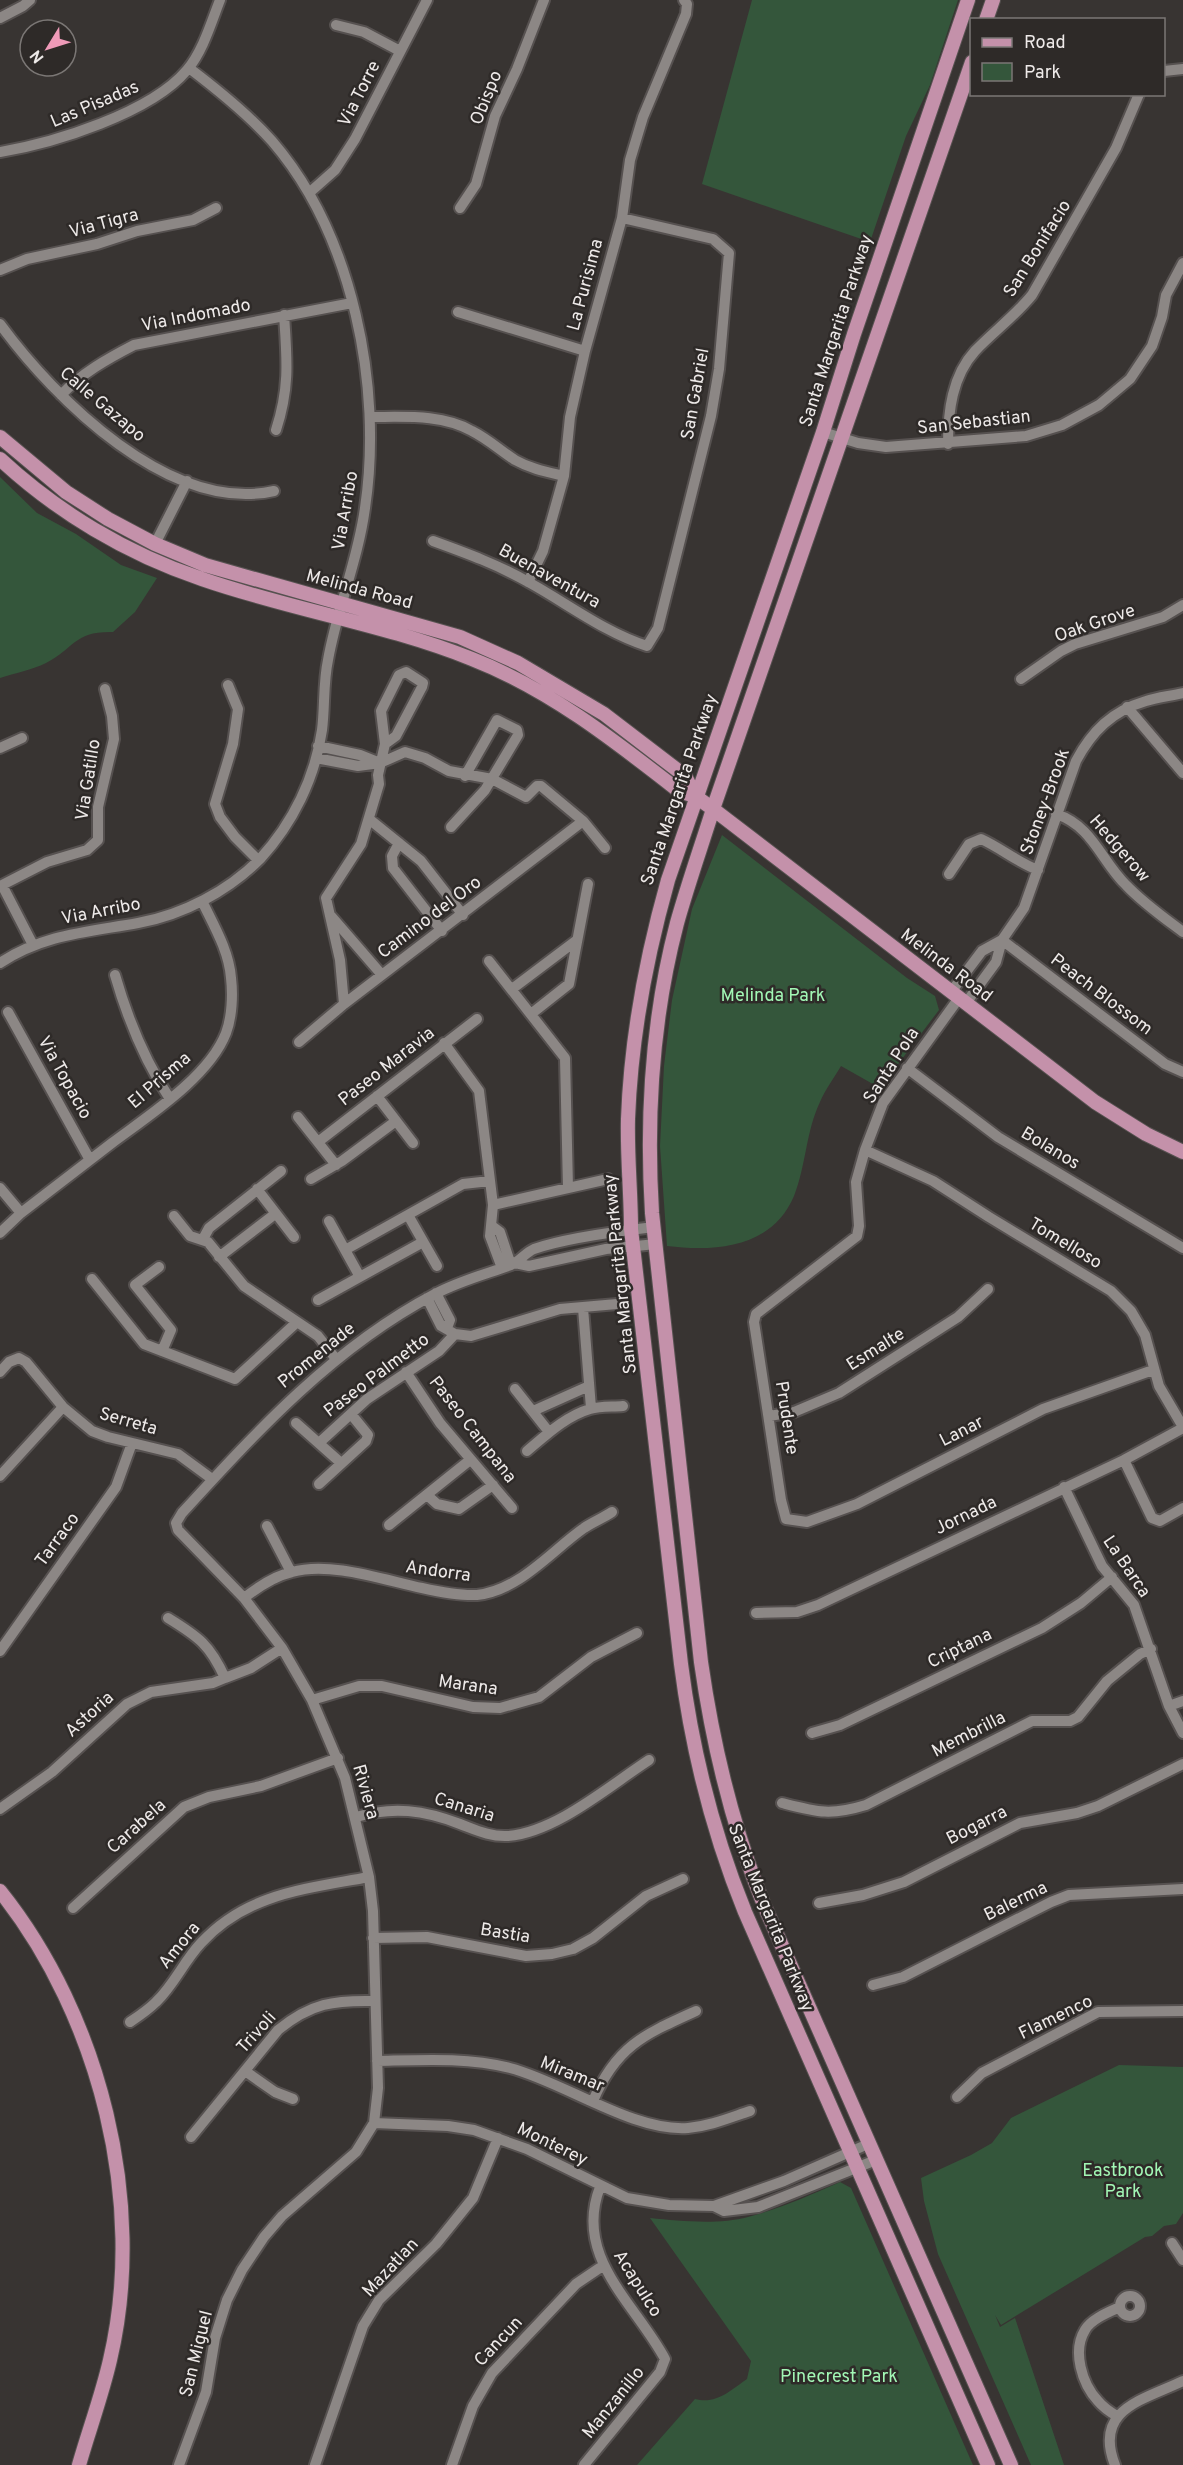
<svg xmlns="http://www.w3.org/2000/svg" width="1183" height="2465" font-family="Overpass,sans-serif">
<style>
.green{fill:#34563b}
.lines{fill:none;stroke-linecap:round;stroke-linejoin:round}
.minor-casing{stroke:#565150;stroke-width:14}
.major-casing{stroke:#565150;stroke-width:16}
.minor{stroke:#8c8785;stroke-width:10}
.major{stroke:#c491aa;stroke-width:14}
.labels{text-anchor:middle;dominant-baseline:central;stroke-width:5;stroke-linejoin:round;paint-order:stroke}
.street-label{font-size:18px;fill:#eeeae9;stroke:#2e2a28}
.park-label{font-size:18px;fill:#a2f7b5;stroke:#2e2a28}
</style>
<rect width="100%" height="100%" fill="#383432"/>
<path class="green" d="M 752,0 L 958,0 L 930,85 L 906,136 L 870,242 L 702,184 Z
M 0,477 L 37,513 L 76,534 L 121,565 L 157,578 L 135,612 L 113,632 C 74,631 75,648 46,663 C 32,670 15,673 0,678 Z
M 722,835 L 907,978 L 935,996 L 939,1010 L 880,1088 L 841,1066 C 834,1078 825,1090 820,1102 C 806,1131 806,1166 794,1196 C 772,1248 716,1252 667,1246 L 660,1146 L 664,1066 L 672,1000 L 692,909 Z
M 1119,2065 L 1183,2067 L 1183,2213 L 1176,2224 L 1164,2226 L 1152,2236 L 1145,2237 L 1001,2325 L 995,2315 L 1000,2327 L 1015,2318 L 1064,2465 L 1031,2465 L 938,2254 L 924,2201 L 921,2178 L 971,2155 L 992,2143 L 1011,2118 Z
M 840,2182 L 851,2188 L 973,2465 L 637,2465 L 695,2399 C 716,2405 731,2390 747,2379 L 751,2361 L 650,2218 C 680,2221 718,2225 748,2217 C 780,2209 810,2195 840,2182 Z"/>
<g class="lines">
<g class="minor-casing">
<path id="minor" d="M 0,18 L 23,6 L 30,0
M 336,25 L 364,32 L 400,51
M 1164,71 L 1183,69
M 0,152 C 54,143 151,113 187,70 C 203,51 211,23 220,0
M 309,193 L 335,170 L 355,139 L 427,0
M 460,208 L 476,184 L 495,116 L 517,69 L 544,0
M 0,270 L 27,259 L 97,244 L 137,231 L 193,220 L 216,208
M 458,312 L 585,351
M 0,324 C 55,399 170,514 274,491
M 61,395 C 82,373 107,359 134,345 L 352,303
M 371,417 C 405,417 442,414 472,431 C 488,439 501,451 515,460 C 531,469 547,472 564,476
M 276,430 C 290,387 287,359 284,315
M 823,432 L 858,443 L 886,447 L 1026,436 L 1062,425 L 1099,405 L 1130,379 L 1152,346 L 1162,317 L 1166,295 L 1183,263
M 948,444 C 948,412 952,376 975,351 C 993,332 1015,316 1032,295 L 1116,148 L 1139,94
M 433,541 C 466,553 499,565 530,583 C 568,604 604,632 647,646 L 658,628 L 711,416 L 719,369 L 729,253 L 713,239 L 622,218
M 155,544 L 187,481
M 528,582 L 543,551 L 564,476 L 570,417 L 585,351 L 622,218 L 630,160 L 643,117 L 686,14 L 687,4 L 684,0
M 1021,679 L 1061,651 L 1075,644 L 1163,617 L 1183,605
M 228,685 L 238,709 L 233,744 L 215,804 L 220,817 L 235,837 L 258,860
M 1127,707 L 1183,773
M 318,746 L 360,755 L 380,763
M 0,748 L 22,738
M 316,758 L 358,766 L 380,763 L 405,752 L 425,758 L 449,771 L 492,779 L 526,797 L 537,786 L 541,786 L 583,821 L 605,848
M 1056,814 C 1093,826 1101,861 1126,885 C 1143,903 1163,917 1183,932
M 369,819 L 421,861 L 463,915
M 451,827 L 485,790 L 518,735 L 517,730 L 497,720 L 465,776
M 399,843 L 392,856 L 393,868 L 442,931
M 949,874 L 969,844 L 981,839 C 1001,848 1017,862 1038,870
M 2,885 L 33,945
M 0,886 L 47,862 L 87,850 L 98,840 L 98,807 L 114,739 L 112,716 L 105,689
M 331,916 L 382,975
M 1002,940 L 1165,1064 L 1183,1072
M 489,961 L 565,1058 L 568,1188
M 0,963 C 44,934 88,932 138,923 C 183,915 228,891 260,859 C 293,823 315,778 322,730 C 325,707 323,683 328,660 C 337,609 358,560 365,508 C 383,387 353,235 272,141 C 247,113 218,90 189,68
M 115,975 C 128,1020 144,1060 170,1099
M 512,989 L 577,940
M 951,992 L 982,951 L 1002,940
M 959,998 L 883,1103 L 865,1150 L 856,1182 L 859,1226 L 857,1236 L 756,1314 L 754,1322 L 781,1500 L 786,1519 L 807,1522 L 857,1504 L 1043,1409 L 1153,1370
M 966,1003 L 996,962 L 1002,940 L 1024,908 L 1076,761 C 1092,731 1112,711 1146,701 C 1158,697 1171,696 1183,693
M 344,1004 L 340,960 L 326,898 L 361,844 L 379,784 L 378,775 L 385,744 L 381,711 L 399,675 L 406,672 L 423,683 L 422,687 L 396,736 L 385,744
M 8,1012 L 90,1160
M 531,1014 L 569,984 L 588,884
M 299,1042 L 344,1004 L 583,821
M 444,1043 L 479,1091 L 493,1205 L 490,1236 L 502,1268
M 907,1068 L 998,1137 L 1183,1248
M 377,1096 L 413,1143
M 298,1117 L 336,1165
M 318,1142 L 477,1019
M 865,1150 L 933,1181 L 989,1217 L 1111,1291 L 1131,1311 L 1145,1335 L 1159,1386 L 1183,1427
M 311,1179 L 342,1161 L 396,1121
M 0,1188 L 21,1213
M 257,1189 L 294,1237
M 493,1205 L 608,1179
M 408,1215 L 437,1266
M 174,1216 L 190,1236 L 208,1242 L 244,1286 L 318,1336 L 336,1359
M 329,1221 L 360,1277
M 492,1226 L 500,1232 L 511,1265
M 0,1233 L 21,1213 C 51,1190 81,1167 112,1143 C 148,1116 209,1077 226,1033 C 232,1017 233,995 231,978 C 229,951 214,926 202,901
M 203,1239 L 209,1228 L 281,1171
M 345,1250 L 463,1184 L 490,1181
M 219,1257 L 275,1214
M 515,1263 L 529,1266 L 606,1249 L 656,1244
M 159,1267 L 135,1285 L 171,1330 L 162,1351
M 92,1279 L 144,1344 L 235,1379 L 296,1323
M 436,1293 L 450,1320 L 447,1328
M 427,1298 L 441,1326 L 455,1334
M 318,1300 L 423,1242
M 583,1308 L 591,1408
M 0,1372 L 9,1362 L 19,1358 L 26,1362 L 63,1407 L 92,1431 L 108,1437 L 178,1454 L 212,1479
M 406,1372 L 440,1423 L 512,1508
M 515,1389 L 549,1432
M 533,1411 L 589,1386
M 769,1416 L 794,1412 L 839,1393 L 958,1317 L 988,1289
M 296,1423 L 341,1463
M 319,1443 L 367,1399 L 439,1351 L 455,1334 L 471,1336 L 560,1309 L 617,1304
M 527,1451 C 546,1435 566,1416 590,1409 C 600,1406 612,1407 623,1406
M 1124,1460 L 1152,1518 L 1160,1521 L 1183,1508
M 0,1476 L 63,1407
M 319,1484 L 366,1441 L 368,1435 L 351,1414
M 1064,1487 L 1102,1566 L 1134,1605 L 1169,1706 L 1183,1733
M 427,1495 L 437,1504 L 459,1509 L 493,1485
M 389,1525 L 470,1460
M 267,1526 L 291,1572
M 244,1598 C 258,1587 274,1576 292,1572 C 330,1561 384,1580 422,1588 C 440,1592 459,1596 477,1595 C 520,1590 550,1552 584,1528 C 593,1522 603,1518 612,1512
M 756,1613 L 797,1612 L 818,1605 L 1124,1460 L 1183,1428
M 168,1618 C 199,1637 210,1645 225,1678
M 0,1651 L 116,1487 L 132,1443
M 312,1700 L 359,1686 L 382,1686 L 473,1707 L 500,1708 L 539,1697 L 591,1657 L 637,1633
M 1169,1706 L 1183,1701
M 812,1733 L 840,1725 L 1042,1628 L 1081,1603 L 1112,1577
M 782,1803 C 817,1812 830,1816 866,1805 L 1032,1721 L 1070,1721 L 1078,1717 L 1107,1681 L 1140,1654 L 1151,1649
M 0,1809 L 52,1772 L 127,1704 L 151,1692 L 213,1683 L 225,1678 L 251,1668 L 282,1648
M 356,1817 C 393,1806 424,1810 460,1824 C 476,1830 490,1837 508,1836 C 556,1832 609,1786 649,1760
M 819,1903 L 863,1895 L 904,1882 L 1020,1823 L 1077,1813 L 1098,1806 L 1183,1764
M 73,1908 L 184,1807 L 209,1797 L 261,1786 L 338,1758
M 373,1938 L 427,1937 L 526,1956 L 552,1954 L 573,1949 L 593,1938 L 646,1896 L 683,1879
M 873,1985 L 903,1977 L 1051,1902 L 1069,1895 L 1183,1889
M 130,2022 C 139,2016 148,2010 156,2002 C 174,1985 184,1961 201,1943 C 247,1893 306,1889 369,1877
M 377,2061 C 421,2060 467,2057 510,2068 C 564,2082 633,2132 688,2128 C 710,2126 729,2118 750,2111
M 245,2071 L 275,2092 L 293,2099
M 957,2097 L 982,2073 L 1098,2012 L 1183,2011
M 593,2101 C 616,2046 645,2034 696,2011
M 374,2123 L 448,2126 L 474,2130 L 527,2149 L 627,2198 L 669,2205 L 714,2206 L 784,2181 L 868,2144
M 191,2137 L 278,2030 C 311,2003 334,2000 375,2001
M 714,2206 L 724,2211 L 758,2207 L 876,2160
M 1172,2243 L 1183,2260
M1120 2306a10 10 0 1 1 20 0a10 10 0 1 1-20 0Z
M 1117,2416 C 1110,2412 1103,2407 1098,2401 C 1082,2384 1072,2351 1085,2330 C 1091,2319 1109,2312 1120,2307
M 179,2465 L 206,2392 L 215,2338 L 227,2300 L 242,2270 L 264,2237 L 282,2216 L 356,2152 L 374,2123 L 378,2088 L 373,1911 L 369,1877 L 345,1778 L 312,1700 L 282,1648 L 244,1598 L 178,1530 L 176,1523 L 182,1513 C 258,1430 334,1347 435,1294 C 459,1281 486,1274 511,1265 C 520,1261 525,1253 534,1249 C 565,1238 620,1231 654,1227
M 315,2465 L 363,2326 L 379,2300 L 436,2244 L 473,2198 L 498,2138
M 452,2465 L 473,2406 L 492,2373 L 576,2284 L 604,2265
M 584,2465 L 660,2372 L 665,2359 C 635,2303 573,2257 600,2187
M 1115,2465 C 1093,2409 1143,2400 1183,2381"/>
</g>
<g class="major-casing">
<path id="major" d="M 968,0 L 854,334 L 823,432 L 668,880 C 646,958 631,1037 628,1119 C 627,1156 631,1193 631,1229 L 681,1664 C 692,1750 712,1831 745,1912 L 988,2465
M 986,20 L 993,0
M 972,62 L 713,809 C 701,847 688,884 677,923 C 652,1018 646,1115 652,1213 L 701,1662 C 713,1746 732,1826 764,1905 L 1011,2465
M 0,437 L 66,492 L 108,519 L 155,544 L 205,565 L 460,637 L 518,663 L 604,714 L 685,776 L 695,796
M 0,459 C 57,512 127,554 202,579 C 291,610 385,624 472,659 C 549,689 615,741 679,791 L 695,796 L 713,809 L 1095,1102 L 1146,1134 L 1183,1152
M 0,1891 C 100,2016 147,2203 110,2360 C 102,2395 89,2430 79,2465"/>
</g>
<use href="#minor" class="minor"/>
<use href="#major" class="major"/>
</g>
<g class="labels">
<g class="street-label">
<text transform="translate(360 94) rotate(-63)">Via Torre</text>
<text transform="translate(487 98) rotate(-68)">Obispo</text>
<text transform="translate(95 105) rotate(-23)">Las Pisadas</text>
<text transform="translate(104 224) rotate(-15)">Via Tigra</text>
<text transform="translate(1038 249) rotate(-58)">San Bonifacio</text>
<text transform="translate(586 285) rotate(-75)">La Purisima</text>
<text transform="translate(196 316) rotate(-11)">Via Indomado</text>
<text transform="translate(837 331) rotate(-72)">Santa Margarita Parkway</text>
<text transform="translate(696 394) rotate(-80)">San Gabriel</text>
<text transform="translate(102 405) rotate(40)">Calle Gazapo</text>
<text transform="translate(974 423) rotate(-6)">San Sebastian</text>
<text transform="translate(346 511) rotate(-80)">Via Arribo</text>
<text transform="translate(549 577) rotate(29)">Buenaventura</text>
<text transform="translate(359 590) rotate(15)">Melinda Road</text>
<text transform="translate(1095 624) rotate(-19)">Oak Grove</text>
<text transform="translate(89 780) rotate(-81)">Via Gatillo</text>
<text transform="translate(680 790) rotate(-71)">Santa Margarita Parkway</text>
<text transform="translate(1046 802) rotate(-70)">Stoney-Brook</text>
<text transform="translate(1119 849) rotate(49)">Hedgerow</text>
<text transform="translate(101 912) rotate(-11)">Via Arribo</text>
<text transform="translate(430 918) rotate(-37)">Camino del Oro</text>
<text transform="translate(946 966) rotate(37)">Melinda Road</text>
<text transform="translate(1101 995) rotate(37)">Peach Blossom</text>
<text transform="translate(892 1066) rotate(-57)">Santa Pola</text>
<text transform="translate(387 1067) rotate(-38)">Paseo Maravia</text>
<text transform="translate(64 1078) rotate(61)">Via Topacio</text>
<text transform="translate(160 1081) rotate(-41)">El Prisma</text>
<text transform="translate(1050 1149) rotate(31)">Bolanos</text>
<text transform="translate(1065 1244) rotate(31)">Tomelloso</text>
<text transform="translate(621 1274) rotate(-96)">Santa Margarita Parkway</text>
<text transform="translate(876 1350) rotate(-32)">Esmalte</text>
<text transform="translate(317 1356) rotate(-39)">Promenade</text>
<text transform="translate(377 1376) rotate(-37)">Paseo Palmetto</text>
<text transform="translate(786 1418) rotate(81)">Prudente</text>
<text transform="translate(128 1422) rotate(16)">Serreta</text>
<text transform="translate(472 1430) rotate(52)">Paseo Campana</text>
<text transform="translate(962 1432) rotate(-27)">Lanar</text>
<text transform="translate(966 1516) rotate(-26)">Jornada</text>
<text transform="translate(58 1540) rotate(-54)">Tarraco</text>
<text transform="translate(1126 1567) rotate(56)">La Barca</text>
<text transform="translate(438 1572) rotate(8)">Andorra</text>
<text transform="translate(960 1649) rotate(-26)">Criptana</text>
<text transform="translate(468 1686) rotate(8)">Marana</text>
<text transform="translate(90 1715) rotate(-42)">Astoria</text>
<text transform="translate(969 1735) rotate(-27)">Membrilla</text>
<text transform="translate(365 1792) rotate(74)">Riviera</text>
<text transform="translate(464 1808) rotate(17)">Canaria</text>
<text transform="translate(977 1826) rotate(-27)">Bogarra</text>
<text transform="translate(137 1827) rotate(-42)">Carabela</text>
<text transform="translate(1016 1902) rotate(-26)">Balerma</text>
<text transform="translate(770 1918) rotate(68)">Santa Margarita Parkway</text>
<text transform="translate(505 1934) rotate(9)">Bastia</text>
<text transform="translate(180 1946) rotate(-51)">Amora</text>
<text transform="translate(1056 2018) rotate(-26)">Flamenco</text>
<text transform="translate(257 2033) rotate(-48)">Trivoli</text>
<text transform="translate(572 2075) rotate(22)">Miramar</text>
<text transform="translate(552 2145) rotate(26)">Monterey</text>
<text transform="translate(391 2268) rotate(-47)">Mazatlan</text>
<text transform="translate(637 2284) rotate(58)">Acapulco</text>
<text transform="translate(499 2342) rotate(-47)">Cancun</text>
<text transform="translate(197 2354) rotate(-76)">San Miguel</text>
<text transform="translate(614 2403) rotate(-51)">Manzanillo</text>
</g>
<g class="park-label">
<text x="773" y="996">Melinda Park</text>
<text x="1123" y="2171">Eastbrook<tspan x="1123" dy="21">Park</tspan></text>
<text x="839" y="2377">Pinecrest Park</text>
</g>
</g>
<rect x="970" y="18" width="195" height="78" fill="#2e2a28" stroke="#7b7775" stroke-width="1.5"/>
<rect x="982" y="38" width="30" height="9" fill="#c491aa" stroke="#7b7775" stroke-width="1.5"/>
<text x="1024" y="48" font-size="18" fill="#eeeae9">Road</text>
<rect x="982" y="63" width="30" height="18" fill="#34563b" stroke="#7b7775" stroke-width="1.5"/>
<text x="1024" y="78" font-size="18" fill="#eeeae9">Park</text>
<g transform="translate(48 48) rotate(232)"><circle r="28" fill="#2e2a28" stroke="#7b7775" stroke-width="1.5"/>
<path d="M0-4.5L10 22L0 15L-10 22Z" fill="#ef9ab8"/>
<text y="-9" font-size="16" font-weight="bold" text-anchor="middle" fill="#eeeae9">N</text>
</g>
</svg>
